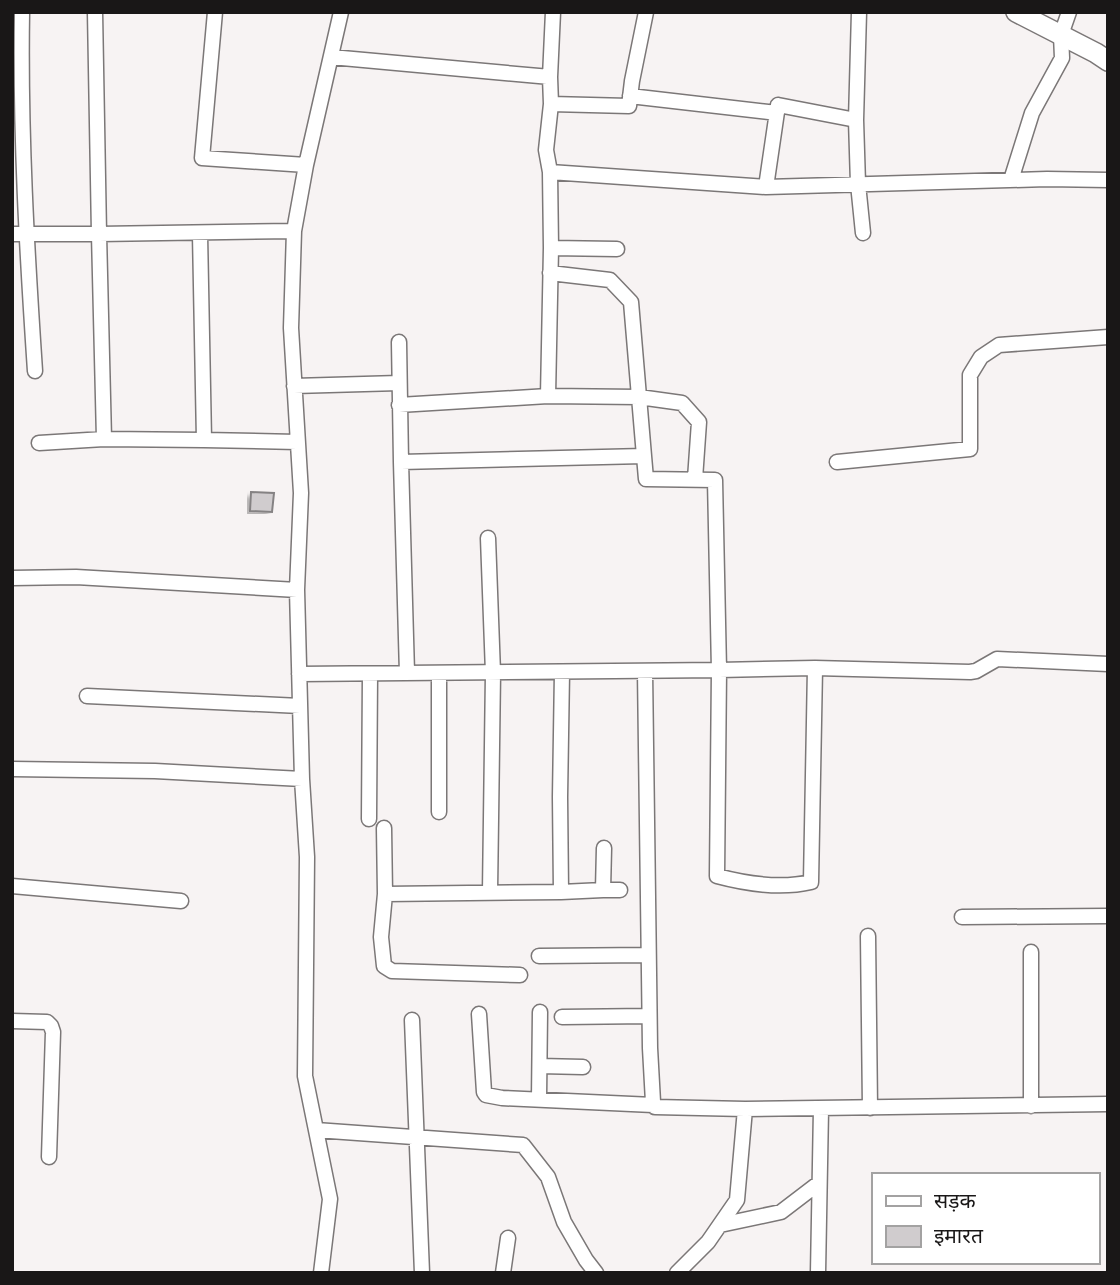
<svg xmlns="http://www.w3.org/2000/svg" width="1120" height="1285" font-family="'Nunito Sans','Noto Sans Devanagari',sans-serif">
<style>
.building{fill:#d0ccce;stroke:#858283;stroke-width:2;filter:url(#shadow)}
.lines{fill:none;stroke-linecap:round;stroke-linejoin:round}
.street-casing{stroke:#7b7777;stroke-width:17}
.secondary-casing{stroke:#7b7777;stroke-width:22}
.street{stroke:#fff;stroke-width:14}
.secondary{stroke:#fff;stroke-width:19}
</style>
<defs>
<filter id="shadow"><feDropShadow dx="-5" dy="5" stdDeviation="2" flood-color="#0004"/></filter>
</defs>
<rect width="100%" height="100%" fill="#f7f3f3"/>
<path class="building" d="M 251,492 L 274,493 L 272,512 L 250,511 Z"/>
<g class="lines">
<g class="street-casing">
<path id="street" d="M 22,12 C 20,132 27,252 35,371
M 95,12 L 99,234 L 294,231
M 215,12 L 202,158 L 306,165
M 553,12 L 550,77 L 551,104 L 546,150 L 550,172 L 766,187 L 1047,179 L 1108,180
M 859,12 L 856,120 L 858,184 L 863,233
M 331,57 L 550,77
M 630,96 L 777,113
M 551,104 L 629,106 L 632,81 L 646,12
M 1011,180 L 1032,113 L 1062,58 L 1061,35 L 1069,12
M 766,187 L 778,105 L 856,120
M 12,234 L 99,234 L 104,439 L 39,443
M 200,234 L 204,440 L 297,442
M 551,248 L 617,249
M 550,273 L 610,280 L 631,302 L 644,456
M 399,342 L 401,462
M 294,386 L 399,383
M 548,396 L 639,397 L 682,403 L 699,422 L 695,479
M 399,405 L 548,396 L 551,248 L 550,172
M 104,439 L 204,440
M 837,462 L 970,449 L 970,375 L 981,357 L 999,345 L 1108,337
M 488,538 L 493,673 L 490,892
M 12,578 L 76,577 L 297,590
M 815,668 L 811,882 C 781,889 747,884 717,876 L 719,670 L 815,668 L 970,672 L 976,671 L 997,659 L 1108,664
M 645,671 L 650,1048 L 653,1102 L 655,1107 L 745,1109 L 1108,1104
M 299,674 L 719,670 L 715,480 L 646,479 L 644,456 L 401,462 L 407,673
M 87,696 L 300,706
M 12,769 L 155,771 L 302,779
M 439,812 L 439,673
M 369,819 L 370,674
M 384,828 L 385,894 L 381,937 L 384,966 L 392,971 L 520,975
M 12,886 L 181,901
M 603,890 L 620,890
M 561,892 L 560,797 L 562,672
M 385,894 L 561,892 L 603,890 L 604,848
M 962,917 L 1108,916
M 868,936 L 870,1108
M 539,956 L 648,955
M 479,1014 L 484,1092 L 486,1095 L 502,1098 L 653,1105
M 562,1017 L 649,1016
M 412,1020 L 422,1273
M 12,1021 L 47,1022 L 51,1026 L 53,1032 L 49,1157
M 540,1066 L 583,1067
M 539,1099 L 540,1012
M 1031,1106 L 1031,952
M 316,1130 L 523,1145 L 548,1177 L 564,1222 L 586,1260 L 596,1273
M 720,1225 L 781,1212 L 819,1183
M 321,1273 L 330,1199 L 305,1076 L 307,857 L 302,779 L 297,590 L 301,493 L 291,328 L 294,231 L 306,165 L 341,12
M 503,1273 L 508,1238
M 677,1273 L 708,1242 L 737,1200 L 745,1109
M 818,1273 L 821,1109"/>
</g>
<g class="secondary-casing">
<path id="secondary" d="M 1016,12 L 1096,53 L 1108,61"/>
</g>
<use href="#street" class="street"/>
<use href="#secondary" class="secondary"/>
</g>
<rect width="1120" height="1285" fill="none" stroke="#191717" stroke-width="28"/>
<rect x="872" y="1173" width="228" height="91" fill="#ffffff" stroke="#a3a2a2" stroke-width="2"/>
<rect x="886" y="1196" width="35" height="10" fill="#ffffff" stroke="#a3a2a2" stroke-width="2"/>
<text x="934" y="1208" font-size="21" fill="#191717">सड़क</text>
<rect x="886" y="1226" width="35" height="21" fill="#d0ccce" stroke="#a3a2a2" stroke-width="2"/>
<text x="934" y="1243" font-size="21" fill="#191717">इमारत</text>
</svg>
